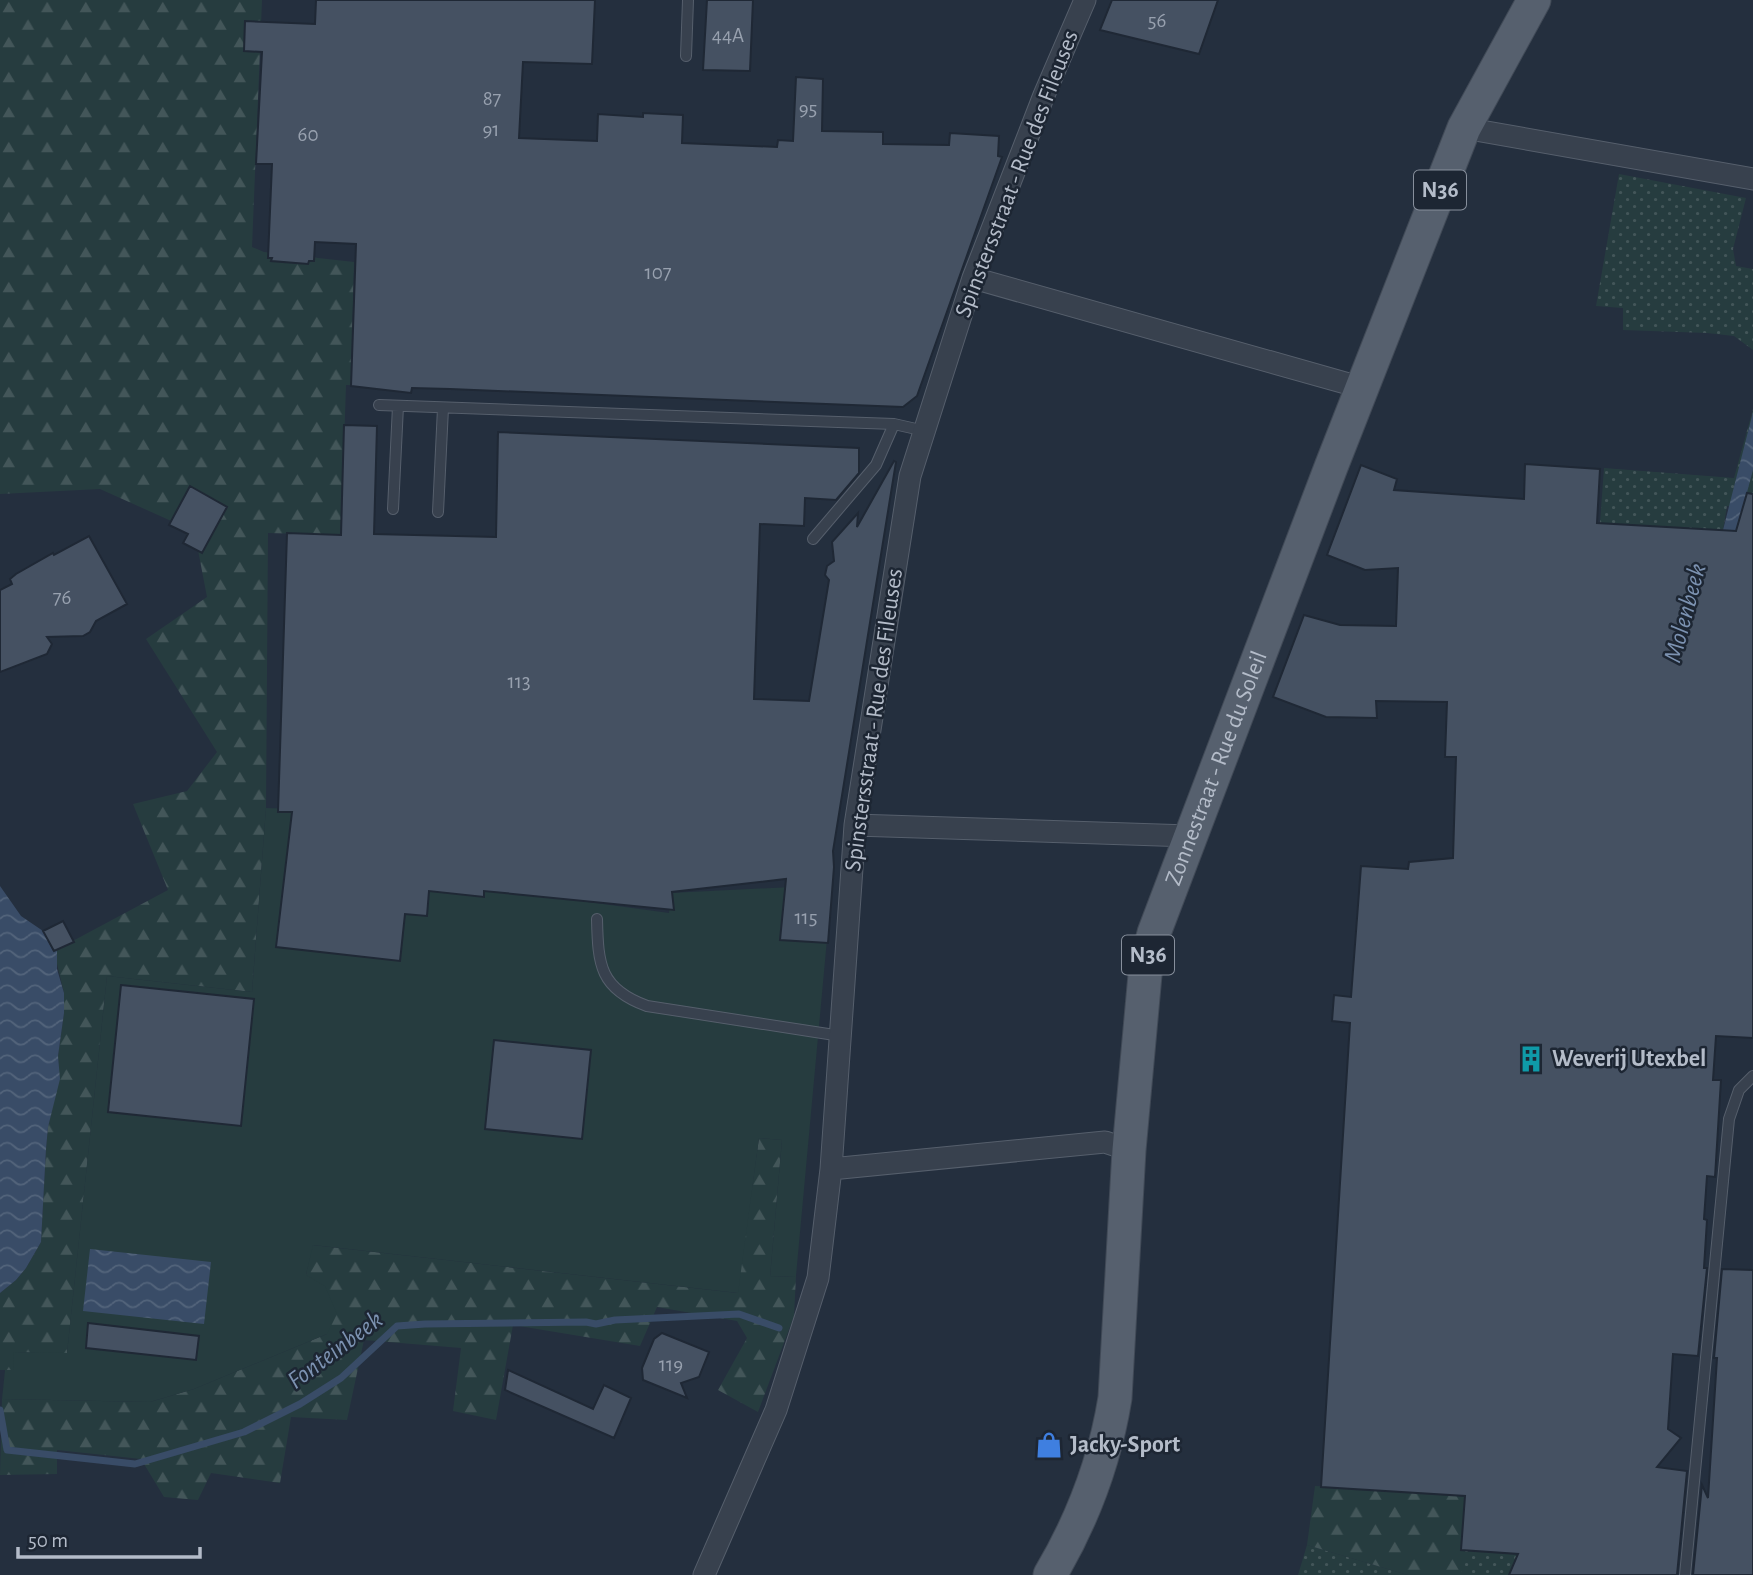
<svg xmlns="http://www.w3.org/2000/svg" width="1753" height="1575" font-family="'Alegreya Sans',sans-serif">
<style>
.grass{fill:url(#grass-dots)}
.forest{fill:url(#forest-firs)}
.pitch{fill:#263c3f}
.water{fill:url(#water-waves)}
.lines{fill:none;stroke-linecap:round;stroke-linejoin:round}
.stream{stroke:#394c67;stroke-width:7}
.building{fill:#455162;stroke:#1f2835;stroke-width:2}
.service-casing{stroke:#565f6c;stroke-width:12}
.minor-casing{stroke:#565f6c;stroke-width:23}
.primary-casing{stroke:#414a57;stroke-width:35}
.service{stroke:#38414e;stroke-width:10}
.minor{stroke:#38414e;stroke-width:21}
.primary{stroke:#56606e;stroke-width:33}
.labels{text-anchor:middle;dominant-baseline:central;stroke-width:5;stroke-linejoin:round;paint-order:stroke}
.number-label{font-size:21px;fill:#98a1af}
.shield{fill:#1d2633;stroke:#878f9c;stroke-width:2}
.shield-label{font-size:23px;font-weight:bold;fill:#b4bcc9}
.street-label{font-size:24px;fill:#b4bcc9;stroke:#1d2633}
.poi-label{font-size:24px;font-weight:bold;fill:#b4bcc9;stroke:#1d2633;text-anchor:start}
.water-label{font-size:26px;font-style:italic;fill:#7c92b1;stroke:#1d2633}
</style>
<defs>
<pattern id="grass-dots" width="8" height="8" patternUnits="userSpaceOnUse" patternTransform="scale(1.75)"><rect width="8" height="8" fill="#263c3f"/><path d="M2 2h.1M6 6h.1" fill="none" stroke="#435659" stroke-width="1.8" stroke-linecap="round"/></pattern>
<pattern id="forest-firs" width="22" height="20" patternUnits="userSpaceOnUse" patternTransform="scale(1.75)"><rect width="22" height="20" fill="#263c3f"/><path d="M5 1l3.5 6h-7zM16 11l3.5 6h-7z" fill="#435659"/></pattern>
<pattern id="water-waves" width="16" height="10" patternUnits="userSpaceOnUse" patternTransform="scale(1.75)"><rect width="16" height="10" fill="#394c67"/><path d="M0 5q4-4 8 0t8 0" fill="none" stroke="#53647b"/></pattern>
</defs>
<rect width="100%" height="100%" fill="#242f3e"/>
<path class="grass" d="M 1619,174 L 1746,198 L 1733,249 L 1736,266 L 1753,269 L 1753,350 L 1734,336 L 1707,333 L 1623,330 L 1623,308 L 1596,306 Z
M 1753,409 L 1753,512 L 1727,506 L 1723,530 L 1600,523 L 1604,468 L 1734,478 Z
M 1307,1545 L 1408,1575 L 1298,1575 Z
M 1461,1550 L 1518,1554 L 1509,1575 L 1461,1575 Z"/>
<path class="forest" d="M 0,0 L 262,0 L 252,247 L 264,252 L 354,262 L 351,385 L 346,385 L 341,535 L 268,533 L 266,808 L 252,992 L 107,976 L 67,1354 L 14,1352 L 14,1370 L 0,1370 L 0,1293 L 16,1280 L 26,1268 L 41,1242 L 46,1149 L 48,1127 L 59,1079 L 58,1056 L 64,1013 L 64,993 L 54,951 L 168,890 L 133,804 L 187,791 L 217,752 L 146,639 L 207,597 L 198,550 L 178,524 L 100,489 L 0,494 Z
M 759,1138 L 782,1140 L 770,1277 L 796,1276 L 794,1316 L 758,1412 L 718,1390 L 747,1338 L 737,1321 L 657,1307 L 640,1346 L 513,1325 L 496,1420 L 453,1411 L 461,1348 L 364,1340 L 347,1420 L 291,1417 L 280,1483 L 211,1473 L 198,1500 L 164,1497 L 141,1459 L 57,1450 L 57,1474 L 0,1475 L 2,1399 L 150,1402 L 194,1389 L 327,1334 L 306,1275 L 312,1245 L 737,1293 Z
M 1315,1486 L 1465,1496 L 1461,1575 L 1408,1575 L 1307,1545 Z"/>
<path class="pitch" d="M 266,808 L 488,815 L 487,888 L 669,913 L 670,893 L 832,885 L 796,1276 L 770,1277 L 782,1140 L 759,1138 L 738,1293 L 313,1245 L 306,1275 L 325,1286 L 337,1314 L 327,1334 L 194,1389 L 150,1402 L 2,1399 L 5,1370 L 14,1370 L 13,1352 L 67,1353 L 107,976 L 252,992 Z"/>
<path class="water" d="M 1753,412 L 1753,470 L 1667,789 L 1723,530 Z
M 0,886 L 21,916 L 43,931 L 53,951 L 57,950 L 57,969 L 64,993 L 64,1013 L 58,1056 L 60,1079 L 48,1127 L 46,1149 L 41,1242 L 26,1268 L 16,1280 L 0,1293 Z
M 90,1249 L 211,1262 L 204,1324 L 83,1311 Z"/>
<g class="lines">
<path class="stream" d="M 0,1410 L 7,1450 L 135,1464 L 244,1432 L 300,1404 L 341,1378 L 397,1326 L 425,1324 L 586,1322 L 596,1324 L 615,1320 L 739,1314 L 779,1328"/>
</g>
<path class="building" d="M 316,0 L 595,0 L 592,64 L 523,62 L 519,138 L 597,141 L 598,114 L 643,117 L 643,113 L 683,115 L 682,143 L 777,147 L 778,140 L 793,141 L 796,77 L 823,79 L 822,131 L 883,132 L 883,144 L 949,145 L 950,133 L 999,136 L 998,156 L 1002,157 L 917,396 L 903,407 L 450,389 L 412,388 L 411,393 L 351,386 L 356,244 L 315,242 L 314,261 L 309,261 L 308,264 L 271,261 L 272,258 L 268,258 L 272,164 L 256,164 L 262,52 L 244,51 L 245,21 L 315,24 Z
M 707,0 L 753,0 L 750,71 L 703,70 Z
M 1112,0 L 1218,0 L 1199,54 L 1100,30 Z
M 344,425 L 377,426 L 374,534 L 496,537 L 498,432 L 859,448 L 859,473 L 836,500 L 805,498 L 804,526 L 760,524 L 754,699 L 809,701 L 829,580 L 825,575 L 827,566 L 834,561 L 832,542 L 858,513 L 857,527 L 894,461 L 896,462 L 833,851 L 834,867 L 828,943 L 780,940 L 786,879 L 672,892 L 674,910 L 484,891 L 484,897 L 429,891 L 427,916 L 405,914 L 400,961 L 276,947 L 292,812 L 278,812 L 287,533 L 341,535 Z
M 1525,464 L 1600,469 L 1597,523 L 1736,531 L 1747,493 L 1753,494 L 1753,1038 L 1716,1036 L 1713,1080 L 1721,1080 L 1715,1177 L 1707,1176 L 1704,1219 L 1707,1220 L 1704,1268 L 1707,1268 L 1698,1356 L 1673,1354 L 1668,1429 L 1681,1438 L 1657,1467 L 1687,1471 L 1677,1575 L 1509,1575 L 1518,1554 L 1461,1550 L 1465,1496 L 1321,1487 L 1350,1023 L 1332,1021 L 1334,995 L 1351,997 L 1361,866 L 1408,869 L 1409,862 L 1453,858 L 1456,757 L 1445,757 L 1447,702 L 1376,701 L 1377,718 L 1326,717 L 1273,697 L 1304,615 L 1340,625 L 1396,626 L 1398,568 L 1365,570 L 1327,555 L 1361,465 L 1397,479 L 1394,490 L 1524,499 Z
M 190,486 L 227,507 L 202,553 L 183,543 L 188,534 L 169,525 Z
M 89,536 L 127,604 L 96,621 L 90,632 L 83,636 L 47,637 L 52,644 L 47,654 L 0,672 L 0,590 L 12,584 L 10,579 L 16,574 L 53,553 L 54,555 Z
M 63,921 L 74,942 L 54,951 L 43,931 Z
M 121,985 L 254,999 L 241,1126 L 108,1112 Z
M 494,1040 L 591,1050 L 582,1139 L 485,1129 Z
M 1722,1269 L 1753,1270 L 1753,1575 L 1693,1575 L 1702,1485 L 1708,1498 L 1717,1358 L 1714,1358 Z
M 88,1323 L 199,1336 L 196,1360 L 86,1348 Z
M 662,1333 L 709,1352 L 699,1377 L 681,1383 L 687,1398 L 643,1380 L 642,1368 L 654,1339 Z
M 508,1370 L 593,1409 L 604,1385 L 631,1398 L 614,1438 L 505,1390 Z"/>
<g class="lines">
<g class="service-casing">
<path id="service" d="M 686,56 L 688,0
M 379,405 L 894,424 L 925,431
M 393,509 L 398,406
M 438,512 L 443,408
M 813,539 L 876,465 L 894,424
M 597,919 C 598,965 600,989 647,1006 L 841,1036
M 1685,1575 L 1729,1119 L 1739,1090 L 1753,1076"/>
</g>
<g class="minor-casing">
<path id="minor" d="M 1464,128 L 1753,179
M 973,278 L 1363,388
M 855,825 L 1189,836
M 831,1169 L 1105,1142 L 1129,1150
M 704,1575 L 776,1410 L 818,1278 L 831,1169 L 855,825 L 910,476 L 973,278 L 1044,95 L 1085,0"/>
</g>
<g class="primary-casing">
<g id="primary">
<path id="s1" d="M 1050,1575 C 1082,1521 1105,1460 1115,1398 L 1129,1150 L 1146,964 L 1154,933 L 1331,467 L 1464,128 L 1534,0"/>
</g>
</g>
<use href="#service" class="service"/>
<use href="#minor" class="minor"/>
<use href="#primary" class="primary"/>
</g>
<defs>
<g id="building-bare" transform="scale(2.1)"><path d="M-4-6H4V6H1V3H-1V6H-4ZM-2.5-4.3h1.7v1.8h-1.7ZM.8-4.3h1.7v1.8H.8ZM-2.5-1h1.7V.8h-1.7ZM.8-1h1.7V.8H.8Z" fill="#0f9aa8" stroke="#1d2633" stroke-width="2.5" paint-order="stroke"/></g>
<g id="shop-bare" transform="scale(2.1)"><path d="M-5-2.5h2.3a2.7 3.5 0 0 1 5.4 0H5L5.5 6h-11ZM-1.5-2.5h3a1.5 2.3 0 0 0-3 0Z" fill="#3f7fe0" stroke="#1d2633" stroke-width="2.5" paint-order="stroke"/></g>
</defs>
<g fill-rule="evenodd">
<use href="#building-bare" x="1531" y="1059"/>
<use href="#shop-bare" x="1049" y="1445"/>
</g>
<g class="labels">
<g class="number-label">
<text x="1157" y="20">56</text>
<text x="728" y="35">44A</text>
<text x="492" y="98">87</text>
<text x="808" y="108">95</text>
<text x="491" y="129">91</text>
<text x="308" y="134">60</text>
<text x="658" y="272">107</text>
<text x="62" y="597">76</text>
<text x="519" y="681">113</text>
<text x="806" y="917">115</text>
<text x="671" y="1364">119</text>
</g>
<g class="shield">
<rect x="1414" y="170.5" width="52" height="39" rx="5"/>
<rect x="1122" y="935.5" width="52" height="39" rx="5"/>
</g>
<g class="shield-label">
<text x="1440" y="190">N36</text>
<text x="1148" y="955">N36</text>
</g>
<g class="street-label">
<text transform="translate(1017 174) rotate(-69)">Spinstersstraat - Rue des Fileuses</text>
<text transform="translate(874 720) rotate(-82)">Spinstersstraat - Rue des Fileuses</text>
<text stroke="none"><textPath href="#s1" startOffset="833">Zonnestraat - Rue du Soleil</textPath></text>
</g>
<g class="poi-label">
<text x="1552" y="1059">Weverij Utexbel</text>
<text x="1070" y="1445">Jacky-Sport</text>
</g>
<g class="water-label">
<text transform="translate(1685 613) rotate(-75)">Molenbeek</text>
<text transform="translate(335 1350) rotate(-37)">Fonteinbeek</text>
</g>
</g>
<path d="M18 1547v10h182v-10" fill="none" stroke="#b4bcc9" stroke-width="3.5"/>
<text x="28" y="1547" font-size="21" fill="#b4bcc9" stroke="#1d2633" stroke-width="5" paint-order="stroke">50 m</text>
</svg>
